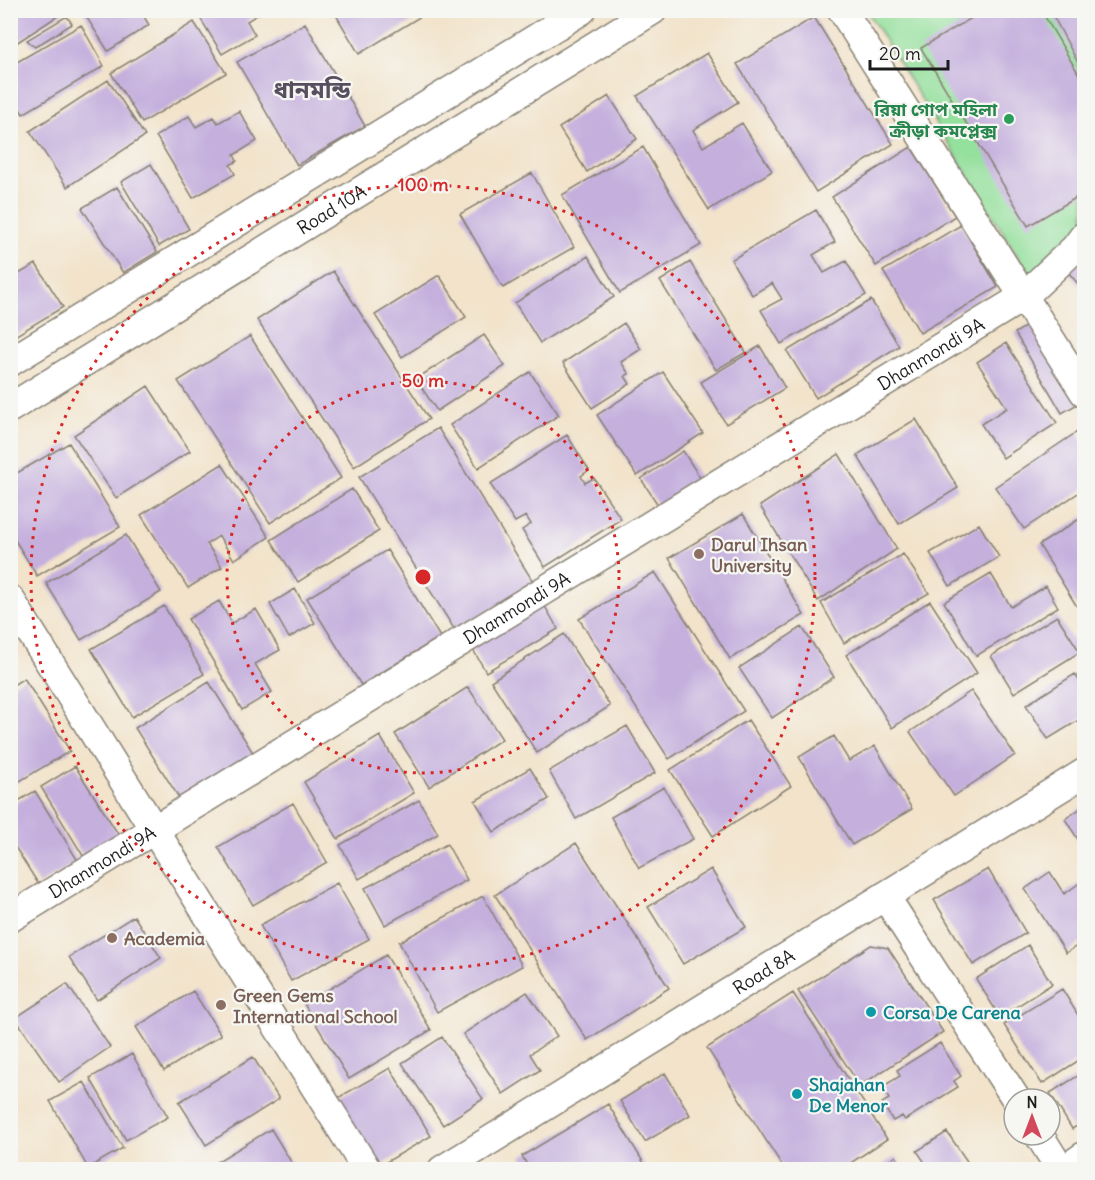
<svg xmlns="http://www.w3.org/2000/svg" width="1095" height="1180" font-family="Delius,'Noto Sans Bengali',sans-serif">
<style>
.green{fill:#94e09d;stroke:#587e5c;stroke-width:1.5}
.building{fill:#c4afdd}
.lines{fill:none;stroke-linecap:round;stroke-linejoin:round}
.street-casing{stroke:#878073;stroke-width:31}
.street{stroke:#fff;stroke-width:28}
.ring{fill:none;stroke:#d62828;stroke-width:3;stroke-dasharray:3 6}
.leisure-dot{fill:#2e9e5b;stroke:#f6f6f2;stroke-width:2}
.education-dot{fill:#8d6e63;stroke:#f6f6f2;stroke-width:2}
.culture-dot{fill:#0f9aa8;stroke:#f6f6f2;stroke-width:2}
.labels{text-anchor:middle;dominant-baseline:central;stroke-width:4.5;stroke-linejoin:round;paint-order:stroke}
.leisure-label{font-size:18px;font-weight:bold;fill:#27864d;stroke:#f6f6f2;text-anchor:end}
.street-label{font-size:18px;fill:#1c1c1c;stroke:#f6f6f2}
.education-label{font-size:18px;font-weight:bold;fill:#785e54;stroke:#f6f6f2;text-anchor:start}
.culture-label{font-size:18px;font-weight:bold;fill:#0d838f;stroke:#f6f6f2;text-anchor:start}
.district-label{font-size:24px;font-weight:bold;fill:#574f60;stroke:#f6f6f2}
.centre{fill:#d62828;stroke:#f6f6f2;stroke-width:3}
.ring-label{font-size:18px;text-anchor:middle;font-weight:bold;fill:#d62828;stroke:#f6f6f2;stroke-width:4.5;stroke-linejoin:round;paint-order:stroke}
</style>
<rect width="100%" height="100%" fill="#f6f6f2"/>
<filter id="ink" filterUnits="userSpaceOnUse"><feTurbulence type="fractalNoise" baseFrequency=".0167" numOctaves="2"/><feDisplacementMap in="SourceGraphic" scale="12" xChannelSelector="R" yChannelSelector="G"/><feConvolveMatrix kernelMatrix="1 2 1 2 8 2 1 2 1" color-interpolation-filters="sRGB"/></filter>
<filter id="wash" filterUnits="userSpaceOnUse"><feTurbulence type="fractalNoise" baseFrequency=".008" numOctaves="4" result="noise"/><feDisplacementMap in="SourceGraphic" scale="24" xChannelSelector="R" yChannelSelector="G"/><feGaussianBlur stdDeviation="1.35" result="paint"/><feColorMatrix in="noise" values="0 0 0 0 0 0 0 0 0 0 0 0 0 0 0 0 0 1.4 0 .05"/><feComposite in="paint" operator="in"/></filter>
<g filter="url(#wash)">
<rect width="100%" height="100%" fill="#f2e3ca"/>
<path class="green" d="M 867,11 L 1084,11 L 1084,228 L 1033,281 Z"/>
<g id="blocks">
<path class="building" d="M 10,10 L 67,10 L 10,47 Z
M 82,10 L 140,10 L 149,25 L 108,51 Z
M 201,10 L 265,10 L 247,21 L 255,35 L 222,54 L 197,13 Z
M 333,10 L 431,10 L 359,54 Z
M 985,10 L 1041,10 L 1084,83 L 1084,193 L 1028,226 L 921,48 Z
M 1050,10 L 1084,10 L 1084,74 Z
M 67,16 L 72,24 L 35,47 L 27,40 Z
M 814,17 L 893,144 L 816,192 L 737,64 Z
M 194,22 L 226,73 L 142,123 L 111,73 Z
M 305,23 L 365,126 L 297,165 L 237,62 Z
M 81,25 L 104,66 L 23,114 L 10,93 L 10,66 Z
M 707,53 L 738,102 L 693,130 L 703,147 L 742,123 L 772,171 L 709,210 L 637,96 Z
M 108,80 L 145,136 L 67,187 L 30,131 Z
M 609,96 L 637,139 L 587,172 L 559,128 Z
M 239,111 L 257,141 L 234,155 L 237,161 L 230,165 L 235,174 L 193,198 L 156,136 L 189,116 L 196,127 L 214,117 L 218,123 Z
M 643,147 L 701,245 L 620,293 L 562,195 Z
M 911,147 L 955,216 L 876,266 L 832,197 Z
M 151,164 L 189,229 L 159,246 L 121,182 Z
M 532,173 L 574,247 L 503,288 L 460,214 Z
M 117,187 L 157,252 L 123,273 L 82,208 Z
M 816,210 L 835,242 L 813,255 L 824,273 L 846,261 L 866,295 L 781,344 L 761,310 L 782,299 L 772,283 L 752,295 L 731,260 Z
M 961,225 L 998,287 L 920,333 L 883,271 Z
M 588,256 L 614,297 L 540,343 L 515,303 Z
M 1084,259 L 1084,291 L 1068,272 Z
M 690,262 L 746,352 L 716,370 L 660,281 Z
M 36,264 L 63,307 L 10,339 L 10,279 Z
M 333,271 L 429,419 L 354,467 L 257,320 Z
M 439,275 L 466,317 L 402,357 L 375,315 Z
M 871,300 L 899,346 L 816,398 L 787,351 Z
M 1033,322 L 1081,402 L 1062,413 L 1015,333 Z
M 624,323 L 641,349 L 621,362 L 629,374 L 625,376 L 630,384 L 592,408 L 563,363 Z
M 484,335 L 505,366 L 437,411 L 416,379 Z
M 250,336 L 341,478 L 270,523 L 178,381 Z
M 1006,343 L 1057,423 L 1003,458 L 981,424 L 1007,408 L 977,362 Z
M 760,346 L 785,388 L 726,424 L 701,382 Z
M 530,372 L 559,415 L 478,468 L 450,425 Z
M 663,372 L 703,433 L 637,476 L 597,415 Z
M 148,386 L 190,451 L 116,498 L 74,435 Z
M 916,419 L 958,488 L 899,524 L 857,455 Z
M 438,428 L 534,583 L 456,632 L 359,477 Z
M 1077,432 L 1084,444 L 1084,489 L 1024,529 L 995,487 Z
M 567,435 L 589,470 L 581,476 L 585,483 L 594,478 L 621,519 L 545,567 L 522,530 L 531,524 L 526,516 L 515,522 L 490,484 Z
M 69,443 L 120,527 L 37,576 L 10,532 L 10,477 Z
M 683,451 L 704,484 L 662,511 L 641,479 Z
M 839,454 L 897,549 L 818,601 L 760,506 Z
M 222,464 L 269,537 L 234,560 L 219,536 L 207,544 L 222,567 L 188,588 L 141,515 Z
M 352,489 L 379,531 L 298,582 L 271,540 Z
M 743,514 L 804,615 L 730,659 L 669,558 Z
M 1084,516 L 1084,618 L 1039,545 Z
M 979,524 L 999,557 L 950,586 L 930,553 Z
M 126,535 L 161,592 L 81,640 L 46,583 Z
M 387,550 L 440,637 L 361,685 L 307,598 Z
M 903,554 L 929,593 L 844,643 L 821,603 Z
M 655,572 L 744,711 L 669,759 L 579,619 Z
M 991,574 L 1011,607 L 1046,586 L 1058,607 L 976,656 L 944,602 Z
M 295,589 L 315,623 L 289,638 L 270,604 Z
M 219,601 L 232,623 L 256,609 L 280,650 L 255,664 L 272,692 L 242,710 L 188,619 Z
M 930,601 L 977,673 L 892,728 L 846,655 Z
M 543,603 L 558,629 L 486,672 L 471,646 Z
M 164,606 L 204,674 L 132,717 L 91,649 Z
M 1057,616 L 1080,652 L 1014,693 L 991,656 Z
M 802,627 L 834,677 L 772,718 L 739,668 Z
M 564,634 L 610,706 L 537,753 L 491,681 Z
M 1075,674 L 1084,688 L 1084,717 L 1048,739 L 1026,705 Z
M 24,678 L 70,751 L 10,787 L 10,687 Z
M 209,682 L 255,756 L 181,801 L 135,728 Z
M 468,687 L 502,739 L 429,787 L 395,734 Z
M 971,691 L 1015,755 L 954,796 L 910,732 Z
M 748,720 L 791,786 L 713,836 L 670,770 Z
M 627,726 L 655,773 L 576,819 L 549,771 Z
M 380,736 L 414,793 L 338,839 L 304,782 Z
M 834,736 L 849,761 L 875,746 L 912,809 L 852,845 L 799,757 Z
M 75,766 L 120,837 L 85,859 L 41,787 Z
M 530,768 L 549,799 L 494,832 L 475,801 Z
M 664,787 L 693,839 L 639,868 L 611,817 Z
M 35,791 L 78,861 L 39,885 L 10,839 L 10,806 Z
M 419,800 L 438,834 L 359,879 L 340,845 Z
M 293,803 L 327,862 L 253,905 L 218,847 Z
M 1084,806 L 1084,849 L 1065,819 Z
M 576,843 L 669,988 L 587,1040 L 495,895 Z
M 447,844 L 467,880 L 385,925 L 365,888 Z
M 711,869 L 746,927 L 683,964 L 648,907 Z
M 988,869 L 1026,933 L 973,965 L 934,900 Z
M 1050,872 L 1064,894 L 1084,880 L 1084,941 L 1066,953 L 1025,889 Z
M 337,883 L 369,939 L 291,981 L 260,925 Z
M 483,896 L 522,966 L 437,1012 L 399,942 Z
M 134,916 L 161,958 L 97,1000 L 69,957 Z
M 871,945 L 888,948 L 943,1032 L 860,1086 L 798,991 Z
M 1028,945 L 1052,984 L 1000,1017 L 976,979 Z
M 386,955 L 431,1030 L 349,1079 L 304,1004 Z
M 67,984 L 110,1047 L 59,1082 L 15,1018 Z
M 1062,989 L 1084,1025 L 1084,1057 L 1042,1084 L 1004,1025 Z
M 193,991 L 221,1035 L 164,1071 L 136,1027 Z
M 527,992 L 557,1036 L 530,1054 L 540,1070 L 503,1094 L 463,1034 Z
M 793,993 L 887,1139 L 840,1170 L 785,1170 L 707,1048 Z
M 442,1037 L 483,1099 L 443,1125 L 402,1063 Z
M 940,1043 L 961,1076 L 954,1081 L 958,1087 L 905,1120 L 902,1116 L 893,1121 L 882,1103 L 889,1099 L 882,1087 L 900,1076 L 897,1070 Z
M 132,1054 L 168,1117 L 126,1140 L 90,1078 Z
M 253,1057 L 279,1099 L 206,1145 L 179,1102 Z
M 390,1068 L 431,1136 L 376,1168 L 336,1099 Z
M 1084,1072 L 1084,1122 L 1072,1129 L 1050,1093 Z
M 665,1073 L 690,1115 L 645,1142 L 620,1101 Z
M 84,1082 L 123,1148 L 88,1168 L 50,1101 Z
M 608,1104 L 645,1165 L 637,1170 L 530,1170 L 522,1156 Z
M 271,1129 L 296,1170 L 203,1170 Z
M 947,1132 L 973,1170 L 930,1170 L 917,1151 Z
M 896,1156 L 904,1170 L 875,1170 Z"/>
</g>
</g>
<g filter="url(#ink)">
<use href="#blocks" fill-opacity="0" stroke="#878073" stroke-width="1.5"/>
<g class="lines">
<g class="street-casing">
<g id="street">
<path d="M 842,10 L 1084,392"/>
<path d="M 10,362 L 582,10"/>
<path id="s1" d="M 10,408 L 653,10"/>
<path d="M 10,599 L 367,1170"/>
<path d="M 885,896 L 1016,1099"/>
<path id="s2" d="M 10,918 L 1023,297 L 1075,248 L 1084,236"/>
<path d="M 1039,1135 L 1061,1170"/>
<path id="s3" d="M 442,1170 L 1084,773"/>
<path d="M 1064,1170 L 1084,1156"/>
</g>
</g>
<use href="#street" class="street"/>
</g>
</g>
<g class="ring">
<circle cx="423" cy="577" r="196"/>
<circle cx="423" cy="577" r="392"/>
</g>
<circle class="leisure-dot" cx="1009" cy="119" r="6"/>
<g class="education-dot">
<circle cx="699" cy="554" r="6"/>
<circle cx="112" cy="938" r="6"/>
<circle cx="221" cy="1005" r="6"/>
</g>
<g class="culture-dot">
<circle cx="871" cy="1012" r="6"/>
<circle cx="797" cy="1094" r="6"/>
</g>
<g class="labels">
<g class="leisure-label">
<text x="997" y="109">রিয়া গোপ মহিলা<tspan x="997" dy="21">ক্রীড়া কমপ্লেক্স</tspan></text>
</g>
<g class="street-label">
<text stroke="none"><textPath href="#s1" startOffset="378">Road 10A</textPath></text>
<text stroke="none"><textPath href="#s2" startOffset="1080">Dhanmondi 9A</textPath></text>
<text stroke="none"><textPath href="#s2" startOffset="594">Dhanmondi 9A</textPath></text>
<text stroke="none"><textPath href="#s2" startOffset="108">Dhanmondi 9A</textPath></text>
<text stroke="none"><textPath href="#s3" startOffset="378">Road 8A</textPath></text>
</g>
<g class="education-label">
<text x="711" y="544">Darul Ihsan<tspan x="711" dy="21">University</tspan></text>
<text x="124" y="938">Academia</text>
<text x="233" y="995">Green Gems<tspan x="233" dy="21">International School</tspan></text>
</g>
<g class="culture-label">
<text x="883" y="1012">Corsa De Carena</text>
<text x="809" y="1084">Shajahan<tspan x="809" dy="21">De Menor</tspan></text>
</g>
<g class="district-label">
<text x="312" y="89">ধানমন্ডি</text>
</g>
</g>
<circle cx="423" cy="577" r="9" class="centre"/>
<g class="ring-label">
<text x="423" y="191">100 m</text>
<text x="423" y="387">50 m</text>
</g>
<rect width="1095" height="1180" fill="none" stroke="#f6f6f2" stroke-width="36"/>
<g transform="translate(1032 1117)"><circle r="28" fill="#f6f6f2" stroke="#9f9f9c" stroke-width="1.5"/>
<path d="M0-4.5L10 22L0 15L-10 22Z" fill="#d1495b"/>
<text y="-9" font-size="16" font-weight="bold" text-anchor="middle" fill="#1c1c1c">N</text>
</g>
<path d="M870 60v9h78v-9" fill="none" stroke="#1c1c1c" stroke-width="3"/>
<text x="879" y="60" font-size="18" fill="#1c1c1c" stroke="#f6f6f2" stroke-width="4.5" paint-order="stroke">20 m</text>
</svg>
